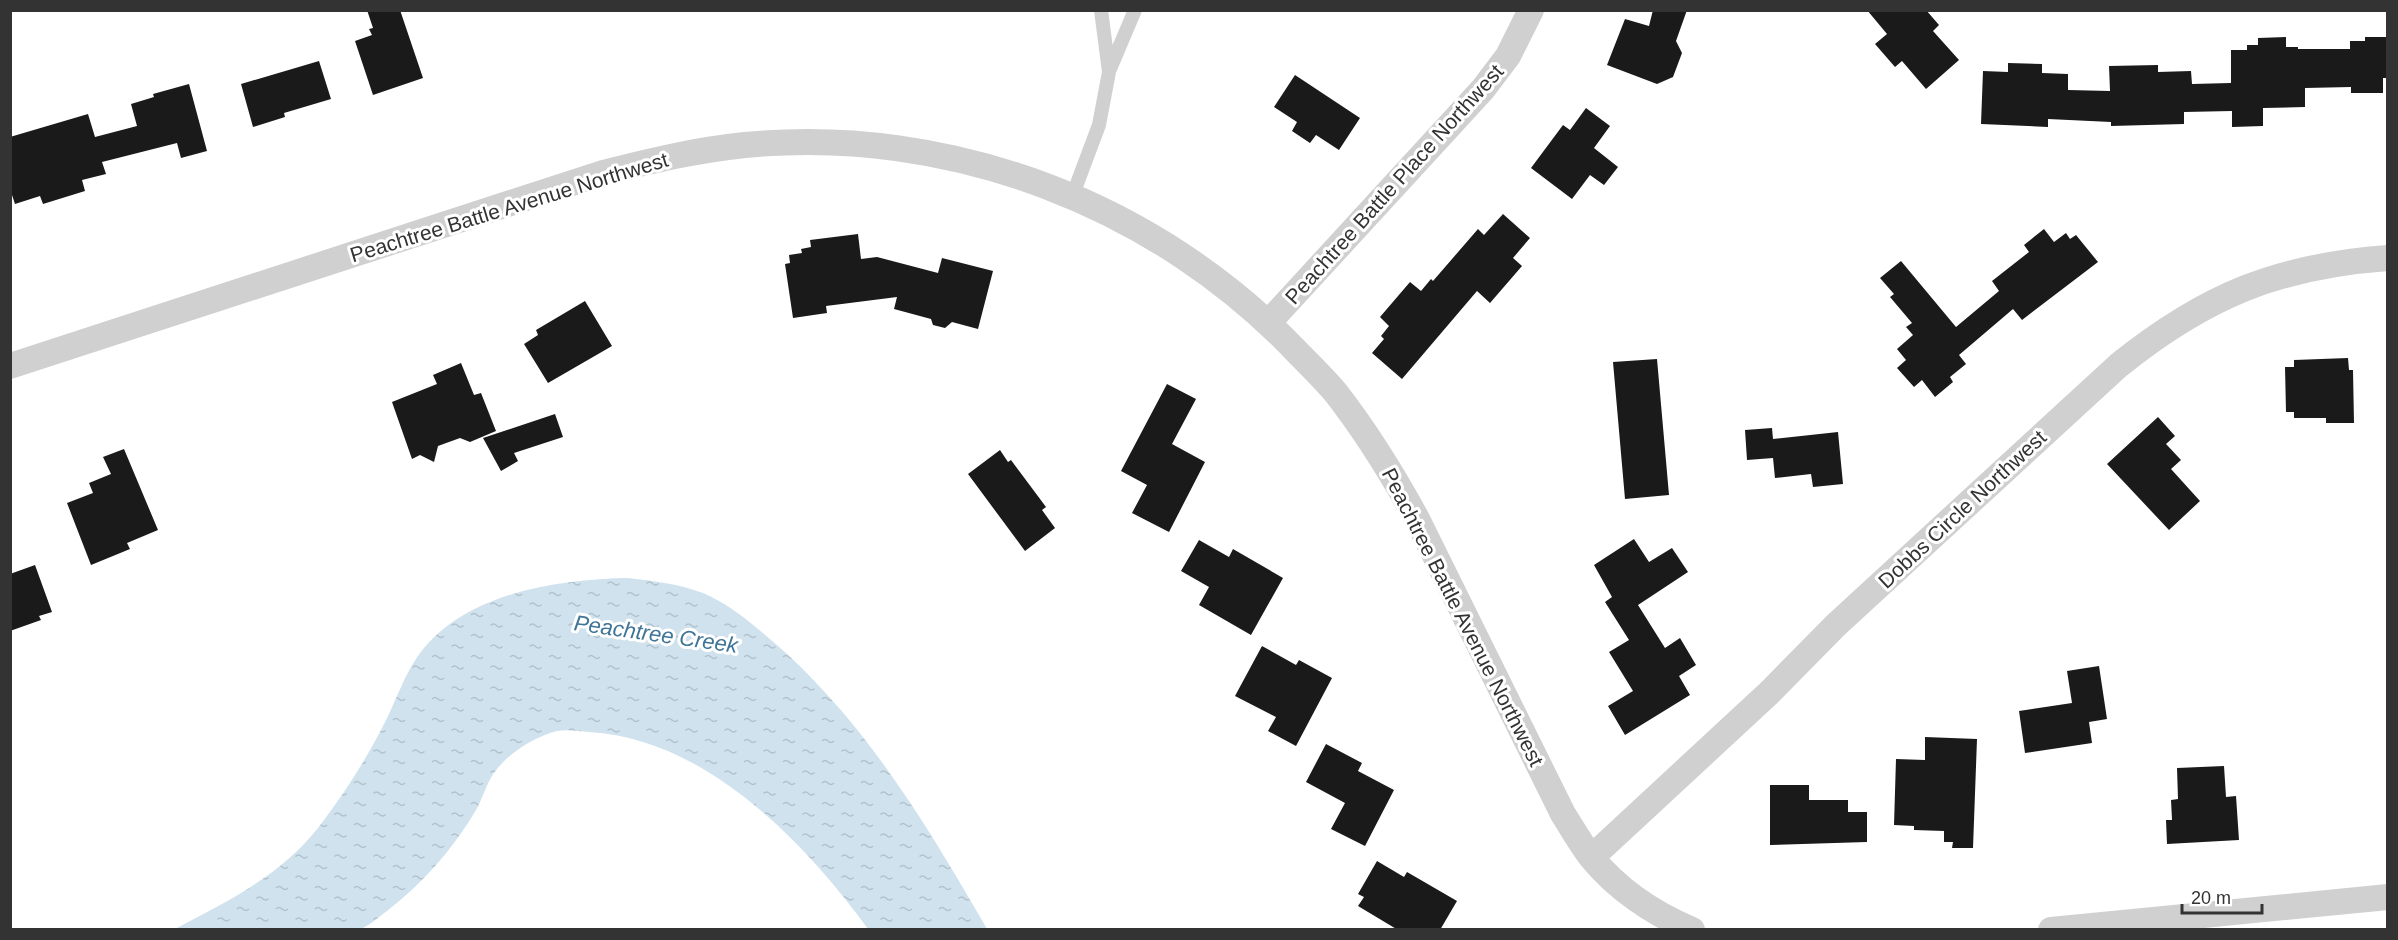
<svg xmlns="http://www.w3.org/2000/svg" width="2398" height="940" font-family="Arial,sans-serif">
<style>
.water{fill:url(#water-ripples)}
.building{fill:#1a1a1a}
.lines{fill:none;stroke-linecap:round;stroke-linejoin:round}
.service{stroke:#d0d0d0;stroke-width:14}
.minor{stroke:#d0d0d0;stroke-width:26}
.labels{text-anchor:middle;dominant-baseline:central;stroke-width:6;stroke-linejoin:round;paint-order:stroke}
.street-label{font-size:21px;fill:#333;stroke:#fff}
.water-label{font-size:22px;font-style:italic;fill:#3f7597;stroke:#fff}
</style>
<defs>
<pattern id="water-ripples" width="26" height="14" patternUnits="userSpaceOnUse" patternTransform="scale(1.5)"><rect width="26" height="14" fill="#cfe2ee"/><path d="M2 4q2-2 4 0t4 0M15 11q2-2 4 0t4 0" fill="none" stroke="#b2c2cd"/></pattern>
</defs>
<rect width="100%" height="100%" fill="#fff"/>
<path class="water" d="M 628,578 C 654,581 679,584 703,593 C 729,604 750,622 770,639 C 863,718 927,825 987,929 L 868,929 C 804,841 704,738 589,732 C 579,731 566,729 557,731 C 534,737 508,753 494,773 C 486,784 483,798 476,810 C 453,849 423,883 387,911 C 379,917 370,925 361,929 C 349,933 329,930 316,930 C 269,930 222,930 175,929 C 228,901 280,876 318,828 C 342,797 364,763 382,728 C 394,706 402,680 416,659 C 459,594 556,579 628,578 Z"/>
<path class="building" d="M 367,10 L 400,10 L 423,78 L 373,95 L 355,41 L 372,35 L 369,29 L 373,28 Z
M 1653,10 L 1687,10 L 1676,41 L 1682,53 L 1673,77 L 1657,84 L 1607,65 L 1625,19 L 1649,26 Z
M 1867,10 L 1926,10 L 1939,25 L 1933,31 L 1959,60 L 1926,89 L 1902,61 L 1895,67 L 1875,44 L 1887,34 Z
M 2286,37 L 2286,47 L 2298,47 L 2298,49 L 2350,49 L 2350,41 L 2365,41 L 2365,37 L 2388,37 L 2388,78 L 2383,78 L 2383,93 L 2351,93 L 2351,87 L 2305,88 L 2305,107 L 2263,108 L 2263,126 L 2232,127 L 2232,111 L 2184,112 L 2184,124 L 2111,126 L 2111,122 L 2048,119 L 2048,127 L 1981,124 L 1983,71 L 2008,72 L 2008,63 L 2042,64 L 2042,73 L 2068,74 L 2068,90 L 2110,91 L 2109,66 L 2158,65 L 2158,72 L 2191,71 L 2192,84 L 2231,83 L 2231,50 L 2247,50 L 2247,45 L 2258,45 L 2258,38 Z
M 319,61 L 331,99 L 284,113 L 285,117 L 253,127 L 241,84 Z
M 1295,75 L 1360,118 L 1339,150 L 1316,135 L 1310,143 L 1292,131 L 1297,122 L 1274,107 Z
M 189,84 L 207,151 L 181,158 L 177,143 L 102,162 L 106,174 L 82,180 L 85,191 L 43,204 L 40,196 L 15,204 L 10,189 L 10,137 L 88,114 L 95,137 L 137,126 L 131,104 L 154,97 L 153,94 Z
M 1586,108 L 1610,126 L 1594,148 L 1618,167 L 1604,185 L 1590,175 L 1572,199 L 1531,168 L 1563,125 L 1570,130 Z
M 1503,214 L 1530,238 L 1513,258 L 1522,266 L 1490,303 L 1477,291 L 1402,379 L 1372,353 L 1384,339 L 1381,336 L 1389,326 L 1380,317 L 1410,282 L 1421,291 L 1431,279 L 1433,281 L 1478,229 L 1484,235 Z
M 2044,229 L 2054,242 L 2066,233 L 2070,239 L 2076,235 L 2098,262 L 2022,320 L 2013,309 L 1959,355 L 1966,364 L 1950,377 L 1953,382 L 1935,397 L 1922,380 L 1914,387 L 1897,368 L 1906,360 L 1897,349 L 1913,335 L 1906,327 L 1912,323 L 1890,297 L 1894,294 L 1880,278 L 1901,261 L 1956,327 L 1999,291 L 1992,281 L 2029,252 L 2024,245 Z
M 858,234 L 861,259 L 877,257 L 938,273 L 942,258 L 993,271 L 978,329 L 952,322 L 945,328 L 933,325 L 931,319 L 894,309 L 897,297 L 826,306 L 827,313 L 793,318 L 785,264 L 790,263 L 789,255 L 802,253 L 801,249 L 811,247 L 810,240 Z
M 585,301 L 612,346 L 548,383 L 524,344 L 538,335 L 536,330 Z
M 2348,358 L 2349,370 L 2353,370 L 2354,423 L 2326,423 L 2326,418 L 2294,418 L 2294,412 L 2286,412 L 2285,367 L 2294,367 L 2294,360 Z
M 1657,359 L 1669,495 L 1625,499 L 1613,362 Z
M 461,363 L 474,395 L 481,393 L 496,431 L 470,442 L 460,438 L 438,446 L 434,462 L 420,455 L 412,459 L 392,402 L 437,384 L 433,375 Z
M 1167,384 L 1196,399 L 1172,444 L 1205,462 L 1169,532 L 1132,513 L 1147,485 L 1121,471 Z
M 555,414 L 563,437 L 514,453 L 518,461 L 501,471 L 483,438 Z
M 2158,417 L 2175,436 L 2166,444 L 2181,460 L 2171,469 L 2200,501 L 2169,530 L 2107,464 Z
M 1772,428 L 1773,439 L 1838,432 L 1843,484 L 1813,487 L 1811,474 L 1775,478 L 1773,458 L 1747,460 L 1745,430 Z
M 124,449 L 158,530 L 127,543 L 130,549 L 91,565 L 67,503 L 93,493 L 89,483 L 111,474 L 103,457 Z
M 1000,450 L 1008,462 L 1011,460 L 1046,507 L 1042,510 L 1055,528 L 1025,551 L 968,474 Z
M 1634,539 L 1649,562 L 1672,548 L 1688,572 L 1638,605 L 1665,648 L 1680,638 L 1696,665 L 1679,676 L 1690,695 L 1625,735 L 1608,706 L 1633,691 L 1609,652 L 1629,640 L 1605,602 L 1612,597 L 1594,565 Z
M 1199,540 L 1229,557 L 1233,549 L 1283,578 L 1251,635 L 1199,605 L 1209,587 L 1181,571 Z
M 35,565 L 52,612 L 39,616 L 41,620 L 10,631 L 10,574 Z
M 1262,646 L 1296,665 L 1299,660 L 1332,678 L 1296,746 L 1268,731 L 1276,717 L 1235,696 Z
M 2099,666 L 2107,719 L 2089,722 L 2092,743 L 2025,753 L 2019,711 L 2072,703 L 2067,671 Z
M 1925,737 L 1977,739 L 1973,848 L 1952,848 L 1953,842 L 1944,842 L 1944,831 L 1914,830 L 1914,826 L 1894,825 L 1896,759 L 1925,760 Z
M 1326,744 L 1362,763 L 1358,771 L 1394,790 L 1365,846 L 1331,829 L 1345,803 L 1306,782 Z
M 2224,766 L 2226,797 L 2236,796 L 2239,840 L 2167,844 L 2166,820 L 2172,820 L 2171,800 L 2178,799 L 2177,768 Z
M 1770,785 L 1809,785 L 1809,800 L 1848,800 L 1848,812 L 1867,812 L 1867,842 L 1770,845 Z
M 1377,861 L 1404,877 L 1407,872 L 1457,901 L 1440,930 L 1398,930 L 1358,906 L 1364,897 L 1358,894 Z"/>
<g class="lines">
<path class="service" d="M 1110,69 L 1135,10
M 1072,197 L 1099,125 L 1109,72 L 1101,10"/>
<path class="minor" d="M 1269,322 L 1483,89 L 1508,56 L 1531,10
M 10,366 L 603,173 C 650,161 696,150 745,145 C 950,125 1159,205 1300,355 C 1312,367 1325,380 1336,393 C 1367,433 1393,475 1417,519 L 1563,814 C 1572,828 1581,844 1591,857 C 1617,889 1654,914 1692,930
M 1592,857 L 1770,692 L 1836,625 L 2119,365 C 2205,296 2277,266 2388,258
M 2051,930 L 2388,897"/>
</g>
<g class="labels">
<g class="street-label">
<text transform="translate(1394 184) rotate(-48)">Peachtree Battle Place Northwest</text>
<text transform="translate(509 207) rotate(-17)">Peachtree Battle Avenue Northwest</text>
<text transform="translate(1962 509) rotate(-43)">Dobbs Circle Northwest</text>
<text transform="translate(1463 617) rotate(63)">Peachtree Battle Avenue Northwest</text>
</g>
<g class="water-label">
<text transform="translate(656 634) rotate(8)">Peachtree Creek</text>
</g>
</g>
<rect width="2398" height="940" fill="none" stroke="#333333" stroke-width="24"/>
<path d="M2182 904v9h80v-9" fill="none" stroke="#333333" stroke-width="3"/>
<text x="2191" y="904" font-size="18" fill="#333333" stroke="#ffffff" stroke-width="4.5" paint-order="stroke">20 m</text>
</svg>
